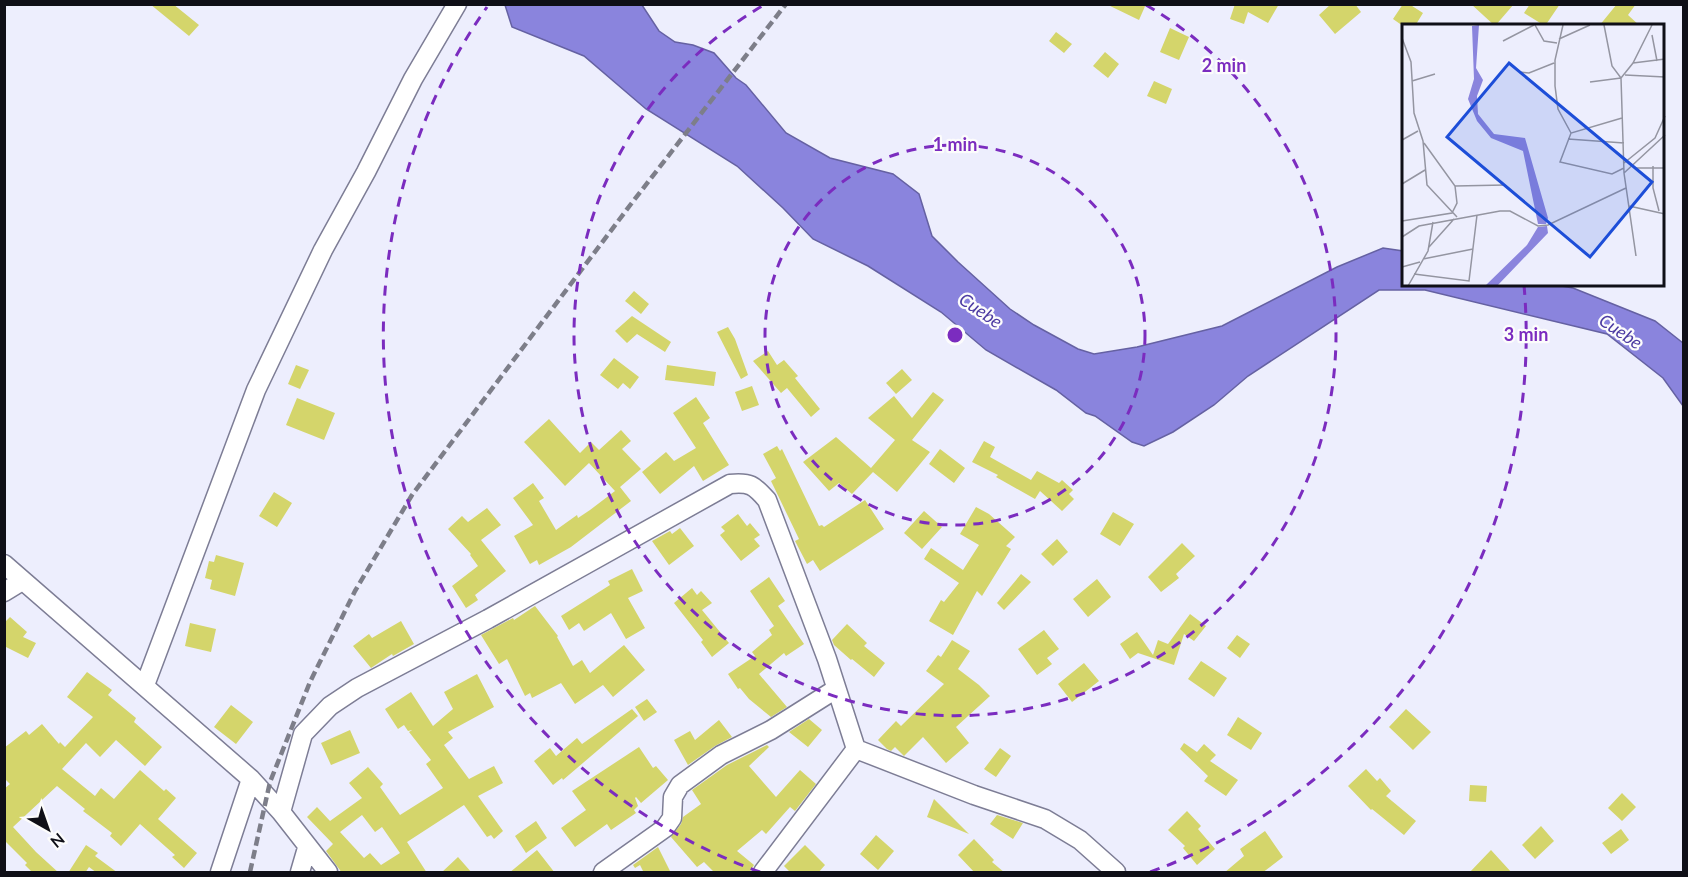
<svg xmlns="http://www.w3.org/2000/svg" width="1688" height="877" font-family="Lato,sans-serif">
<style>
.water{fill:#8a84dd;stroke:#6561a2;stroke-width:1.5}
.building{fill:#d4d56b;fill-rule:evenodd}
.lines{fill:none;stroke-linecap:round;stroke-linejoin:round}
.minor-casing{stroke:#7d7d95;stroke-width:21}
.minor{stroke:#fff;stroke-width:18}
.rail{stroke:#7d7e89;stroke-width:4.5;stroke-dasharray:9 4.5;stroke-linecap:butt}
.ring{fill:none;stroke:#7b2cbf;stroke-width:3;stroke-dasharray:10 8}
.labels{text-anchor:middle;dominant-baseline:central;stroke-width:4.5;stroke-linejoin:round;paint-order:stroke}
.water-label{font-size:18px;font-style:italic;fill:#4d3ca3;stroke:#fcfcfc}
.inset-road{fill:none;stroke:#9495a1;stroke-width:1.5}
.view{fill:#1d4ed8;fill-opacity:0.15;stroke:#1d4ed8;stroke-width:3}
.inset-edge{fill:none;stroke:#0f0f17;stroke-width:3}
.centre{fill:#7b2cbf;stroke:#fcfcfc;stroke-width:3}
.ring-label{font-size:18px;text-anchor:middle;font-weight:bold;fill:#7b2cbf;stroke:#fcfcfc;stroke-width:4.5;stroke-linejoin:round;paint-order:stroke}
</style>
<rect width="100%" height="100%" fill="#edeefd"/>
<path class="water" d="M 505,5 L 642,5 L 659,31 L 675,42 L 693,45 L 714,53 L 736,78 L 746,85 L 786,133 L 830,158 L 893,174 L 919,194 L 932,236 L 958,262 L 1010,309 L 1034,325 L 1078,349 L 1094,354 L 1137,347 L 1222,326 L 1337,267 L 1383,248 L 1403,251 L 1403,285 L 1556,285 L 1573,288 L 1655,321 L 1683,343 L 1683,406 L 1663,378 L 1607,334 L 1425,290 L 1379,290 L 1248,376 L 1214,405 L 1173,432 L 1144,446 L 1132,442 L 1095,416 L 1086,413 L 1056,390 L 986,350 L 941,312 L 868,266 L 813,239 L 783,208 L 737,166 L 646,109 L 584,56 L 512,27 Z"/>
<path class="building" d="M 150,4 L 173,4 L 199,25 L 189,36 Z
M 1106,4 L 1146,4 L 1139,20 Z
M 1235,4 L 1279,4 L 1268,23 L 1248,12 L 1244,24 L 1230,19 Z
M 1331,4 L 1355,4 L 1361,12 L 1335,34 L 1319,15 Z
M 1403,4 L 1409,4 L 1423,13 L 1415,26 L 1403,26 L 1393,19 Z
M 1471,4 L 1514,4 L 1495,26 Z
M 1530,4 L 1560,4 L 1545,26 L 1524,13 Z
M 1617,4 L 1636,4 L 1628,15 L 1640,26 L 1599,26 Z
M 1170,28 L 1189,37 L 1179,60 L 1160,52 Z
M 1056,32 L 1072,44 L 1064,53 L 1049,41 Z
M 1105,52 L 1119,64 L 1108,78 L 1093,66 Z
M 1154,81 L 1172,89 L 1166,104 L 1147,96 Z
M 634,291 L 649,304 L 641,314 L 625,301 Z
M 632,316 L 671,342 L 665,352 L 637,334 L 627,343 L 615,331 Z
M 728,327 L 735,339 L 748,375 L 741,379 L 717,332 Z
M 768,351 L 777,365 L 784,360 L 798,376 L 795,378 L 820,409 L 811,417 L 787,388 L 781,393 L 753,361 Z
M 614,358 L 639,377 L 630,389 L 623,383 L 618,389 L 600,375 Z
M 296,365 L 309,370 L 300,389 L 288,384 Z
M 667,365 L 716,372 L 714,386 L 665,380 Z
M 902,369 L 912,380 L 896,394 L 886,383 Z
M 752,386 L 759,405 L 742,411 L 735,392 Z
M 933,392 L 944,400 L 912,440 L 930,452 L 897,492 L 873,472 L 852,494 L 839,483 L 829,491 L 803,462 L 836,437 L 871,468 L 895,440 L 868,418 L 894,396 L 912,418 Z
M 696,397 L 710,418 L 703,423 L 729,465 L 703,481 L 694,466 L 660,494 L 642,472 L 666,452 L 674,461 L 696,448 L 673,413 Z
M 297,398 L 335,413 L 324,440 L 286,425 Z
M 549,419 L 580,453 L 591,442 L 599,450 L 621,430 L 631,441 L 622,449 L 641,469 L 620,487 L 631,501 L 571,547 L 539,565 L 537,560 L 530,564 L 514,536 L 533,525 L 513,498 L 533,483 L 544,498 L 539,501 L 556,530 L 577,515 L 578,518 L 590,510 L 615,491 L 589,463 L 565,486 L 524,442 Z
M 984,441 L 995,447 L 990,457 L 1031,480 L 1037,471 L 1059,483 L 1062,480 L 1073,490 L 1069,494 L 1074,499 L 1062,511 L 1040,491 L 1035,499 L 996,477 L 998,475 L 972,462 Z
M 777,446 L 780,451 L 782,449 L 819,526 L 822,525 L 824,527 L 865,500 L 884,529 L 820,571 L 813,560 L 807,564 L 795,541 L 799,539 L 771,481 L 776,478 L 763,454 Z
M 940,449 L 965,468 L 954,483 L 929,464 Z
M 274,492 L 292,503 L 277,527 L 259,516 Z
M 976,507 L 989,514 L 1015,537 L 1006,546 L 1011,549 L 982,596 L 977,591 L 953,635 L 929,621 L 941,600 L 944,602 L 959,583 L 924,559 L 931,548 L 963,570 L 979,545 L 960,534 Z
M 487,508 L 501,525 L 481,540 L 506,571 L 475,595 L 478,600 L 466,608 L 452,586 L 478,566 L 470,555 L 471,554 L 448,529 L 462,516 L 468,522 Z
M 924,511 L 942,527 L 922,549 L 904,533 Z
M 1113,512 L 1134,524 L 1120,546 L 1100,534 Z
M 738,514 L 747,526 L 750,523 L 760,535 L 754,539 L 760,546 L 741,561 L 720,535 L 725,531 L 721,527 Z
M 680,528 L 694,546 L 669,565 L 652,541 L 670,531 L 672,534 Z
M 1057,539 L 1068,552 L 1053,566 L 1041,554 Z
M 1182,543 L 1195,556 L 1176,574 L 1179,578 L 1161,592 L 1148,577 Z
M 216,555 L 244,563 L 235,596 L 210,589 L 212,580 L 205,578 L 209,561 L 214,562 Z
M 632,569 L 643,591 L 628,598 L 645,628 L 626,639 L 611,613 L 584,631 L 579,623 L 569,630 L 561,616 L 610,585 L 608,581 Z
M 1021,574 L 1031,582 L 1004,610 L 997,603 Z
M 769,577 L 785,601 L 778,606 L 804,644 L 786,656 L 784,653 L 759,674 L 787,707 L 771,717 L 749,699 L 740,688 L 738,689 L 728,674 L 755,656 L 752,652 L 772,635 L 769,630 L 774,626 L 750,591 Z
M 1097,579 L 1111,597 L 1088,617 L 1073,599 Z
M 692,588 L 697,595 L 701,591 L 712,603 L 702,610 L 729,643 L 712,657 L 701,642 L 703,640 L 674,603 Z
M 535,606 L 558,636 L 557,637 L 573,666 L 582,660 L 590,673 L 624,645 L 645,670 L 613,697 L 603,685 L 575,704 L 561,683 L 532,698 L 530,693 L 525,696 L 507,659 L 499,664 L 481,635 L 513,618 L 514,620 Z
M 1190,614 L 1206,626 L 1194,641 L 1184,634 L 1174,665 L 1138,653 L 1130,659 L 1120,644 L 1137,632 L 1153,655 L 1158,640 L 1168,644 Z
M 10,617 L 27,632 L 23,637 L 36,643 L 28,658 L 4,646 L 4,623 Z
M 401,621 L 414,644 L 393,656 L 392,654 L 371,668 L 353,646 L 369,634 L 372,638 Z
M 190,623 L 216,629 L 211,652 L 185,646 Z
M 847,624 L 867,643 L 864,646 L 885,663 L 874,677 L 852,659 L 851,660 L 834,645 L 832,640 Z
M 1044,630 L 1059,649 L 1047,658 L 1052,664 L 1037,675 L 1018,649 Z
M 1237,635 L 1250,644 L 1240,658 L 1227,648 Z
M 952,640 L 970,651 L 958,669 L 979,685 L 990,696 L 956,727 L 969,743 L 946,763 L 923,737 L 904,756 L 895,747 L 891,751 L 887,749 L 878,740 L 896,721 L 901,726 L 944,684 L 926,671 L 938,655 L 941,657 Z
M 1201,661 L 1227,678 L 1214,697 L 1188,679 Z
M 1084,663 L 1099,681 L 1072,702 L 1058,684 Z
M 87,672 L 112,690 L 108,695 L 136,718 L 134,722 L 162,747 L 145,766 L 116,740 L 100,757 L 86,743 L 62,769 L 95,796 L 101,788 L 114,799 L 140,770 L 164,791 L 166,789 L 176,798 L 158,819 L 197,853 L 184,868 L 172,857 L 175,855 L 140,824 L 121,846 L 110,836 L 112,833 L 83,811 L 85,809 L 57,786 L 13,827 L 36,852 L 59,873 L 33,873 L 25,865 L 27,863 L 4,840 L 4,789 L 10,784 L 4,778 L 4,748 L 26,731 L 29,735 L 42,724 L 59,744 L 60,742 L 65,747 L 93,717 L 67,697 Z
M 477,674 L 494,707 L 448,732 L 453,738 L 444,745 L 469,779 L 494,766 L 503,783 L 478,796 L 503,831 L 494,839 L 491,835 L 487,837 L 464,805 L 407,842 L 427,873 L 342,873 L 326,851 L 333,844 L 307,817 L 317,807 L 330,821 L 362,798 L 349,783 L 368,767 L 383,784 L 380,787 L 400,815 L 443,788 L 426,764 L 431,760 L 409,732 L 412,730 L 408,731 L 404,725 L 398,729 L 385,709 L 411,692 L 433,726 L 453,709 L 444,692 ZM 362,815 L 375,832 L 382,827 L 400,853 L 381,865 L 370,853 L 364,858 L 340,832 Z
M 647,699 L 657,712 L 644,721 L 635,707 Z
M 231,705 L 253,722 L 236,744 L 214,727 Z
M 632,709 L 638,716 L 563,780 L 562,778 L 553,785 L 534,761 L 550,748 L 556,756 L 577,738 L 582,744 Z
M 1406,709 L 1431,732 L 1413,750 L 1389,727 Z
M 1238,717 L 1262,733 L 1251,750 L 1227,735 Z
M 809,719 L 822,730 L 808,747 L 789,732 Z
M 719,720 L 732,737 L 715,746 L 688,765 L 674,740 L 690,731 L 695,740 Z
M 350,730 L 360,753 L 331,765 L 321,743 Z
M 1184,743 L 1197,752 L 1204,744 L 1216,755 L 1210,761 L 1238,780 L 1226,796 L 1204,781 L 1208,776 L 1180,749 Z
M 767,745 L 769,747 L 749,766 L 776,797 L 800,770 L 816,784 L 795,811 L 790,807 L 766,834 L 762,830 L 737,851 L 754,865 L 749,873 L 715,873 L 704,862 L 697,867 L 671,837 L 681,824 L 683,817 L 701,804 L 692,790 L 727,765 Z
M 639,747 L 653,768 L 656,766 L 668,780 L 641,803 L 636,797 L 635,798 L 638,806 L 634,810 L 636,813 L 611,830 L 607,824 L 575,847 L 561,828 L 586,810 L 572,791 Z
M 1000,748 L 1011,756 L 996,777 L 984,769 Z
M 1366,769 L 1377,781 L 1380,778 L 1391,791 L 1386,796 L 1416,821 L 1404,835 L 1372,809 L 1371,810 L 1348,786 Z
M 1470,785 L 1487,786 L 1486,802 L 1469,801 Z
M 1622,793 L 1636,807 L 1622,821 L 1608,808 Z
M 934,799 L 969,834 L 927,817 Z
M 1187,811 L 1201,826 L 1198,829 L 1215,849 L 1197,865 L 1183,848 L 1185,846 L 1168,830 Z
M 997,815 L 1023,823 L 1013,839 L 990,824 Z
M 536,821 L 547,838 L 526,853 L 515,836 Z
M 1541,826 L 1554,841 L 1535,859 L 1522,845 Z
M 1621,829 L 1629,840 L 1611,854 L 1602,843 Z
M 1265,831 L 1283,857 L 1262,873 L 1224,873 L 1244,856 L 1240,849 Z
M 876,835 L 894,851 L 878,870 L 860,854 Z
M 974,839 L 994,860 L 992,862 L 1005,873 L 975,873 L 958,855 Z
M 86,845 L 98,853 L 95,856 L 118,873 L 97,873 L 89,867 L 85,873 L 68,873 Z
M 805,845 L 825,865 L 818,873 L 791,873 L 784,866 Z
M 658,847 L 671,873 L 644,873 L 640,865 L 635,868 L 633,865 Z
M 537,850 L 555,873 L 509,873 Z
M 1491,850 L 1512,873 L 1469,873 Z
M 458,857 L 472,873 L 441,873 Z"/>
<g class="lines">
<g class="minor-casing">
<path id="minor" d="M 4,564 L 251,779 L 281,812 L 328,872
M 4,592 L 22,581
M 145,685 L 256,390 L 323,250 L 366,172 L 413,79 L 457,4
M 856,749 L 974,795 L 1045,819 L 1080,840 L 1116,872
M 281,812 L 303,734 L 330,706 L 357,688 L 488,619 L 730,484 C 750,482 754,485 767,500 L 827,659 L 856,749 L 763,872
M 220,872 L 251,779
M 300,872 L 307,848
M 603,872 L 665,828 L 672,818 L 673,797 L 680,785 L 721,755 L 771,730 L 836,689"/>
</g>
<use href="#minor" class="minor"/>
<path class="rail" d="M 250,872 L 270,782 L 310,682 L 355,591 L 412,495 L 631,204 L 786,4"/>
</g>
<g class="ring">
<circle cx="955" cy="335" r="190"/>
<path d="M1146 5A381 381 0 1 1 764 5"/>
<path d="M760 872A571 571 0 0 1 487 7M1524 285A571 571 0 0 1 1150 872"/>
</g>
<g class="labels">
<g class="water-label">
<text transform="translate(981 310) rotate(34)">Cuebe</text>
<text transform="translate(1621 331) rotate(34)">Cuebe</text>
</g>
</g>
<g transform="translate(1402 24)">
<rect width="262" height="262" fill="#edeefd"/>
<path d="M 77,1 L 74,44 L 81,56 L 75,72 L 76,90 L 92,110 L 123,114 L 146,194 L 144,200 L 136,200 L 121,127 L 89,114 L 75,97 L 66,75 L 72,55 L 70,2 ZM 145,202 L 146,209 L 95,262 L 83,262 L 125,221 L 136,203 Z" fill="#8a84dd"/>
<path class="inset-road" d="M 133,1 L 142,17 L 155,19M 161,1 L 153,36 L 153,62 L 156,85 L 169,109M 202,1 L 210,42 L 219,54 L 222,149 L 234,232M 250,11 L 255,37M 0,14 L 9,38 L 12,89 L 21,117 L 25,161 L 55,193M 157,15 L 188,1M 101,17 L 132,1M 231,39 L 263,35M 118,48 L 127,49 L 152,39M 223,51 L 263,53M 219,54 L 231,39 L 250,1M 10,57 L 33,50M 188,58 L 219,54M 220,94 L 169,109 L 158,138 L 210,150 L 222,144M 166,115 L 222,119M 0,116 L 16,107M 222,139 L 253,114 L 263,92M 251,142 L 251,164 L 257,187M 232,144 L 263,144M 222,149 L 263,111M 0,160 L 23,146M 53,162 L 103,161M 227,182 L 263,190M 0,197 L 50,189 L 55,179 L 53,162 L 22,119M 0,213 L 17,202 L 98,187 L 108,187 L 136,202 L 146,201 L 224,164M 27,223 L 52,195M 21,235 L 71,225M 0,243 L 18,238M 12,250 L 67,257 L 75,191M 6,262 L 26,227 L 31,198"/>
<path class="view" d="M 107,39 L 250,158 L 188,233 L 45,113 Z"/>
<rect width="262" height="262" class="inset-edge"/>
</g>
<circle cx="955" cy="335" r="9" class="centre"/>
<g class="ring-label">
<text x="1224" y="72">2 min</text>
<text x="955" y="151">1 min</text>
<text x="1526" y="341">3 min</text>
</g>
<rect width="1688" height="877" fill="none" stroke="#0f0f17" stroke-width="12"/>
<g transform="translate(48 829) rotate(140)" stroke="#fcfcfc" stroke-width="4.5" paint-order="stroke">
<path d="M0-4.5L10 22L0 15L-10 22Z" fill="#0f0f17"/>
<text y="-9" font-size="16" font-weight="bold" text-anchor="middle" fill="#0f0f17">N</text>
</g>
</svg>
